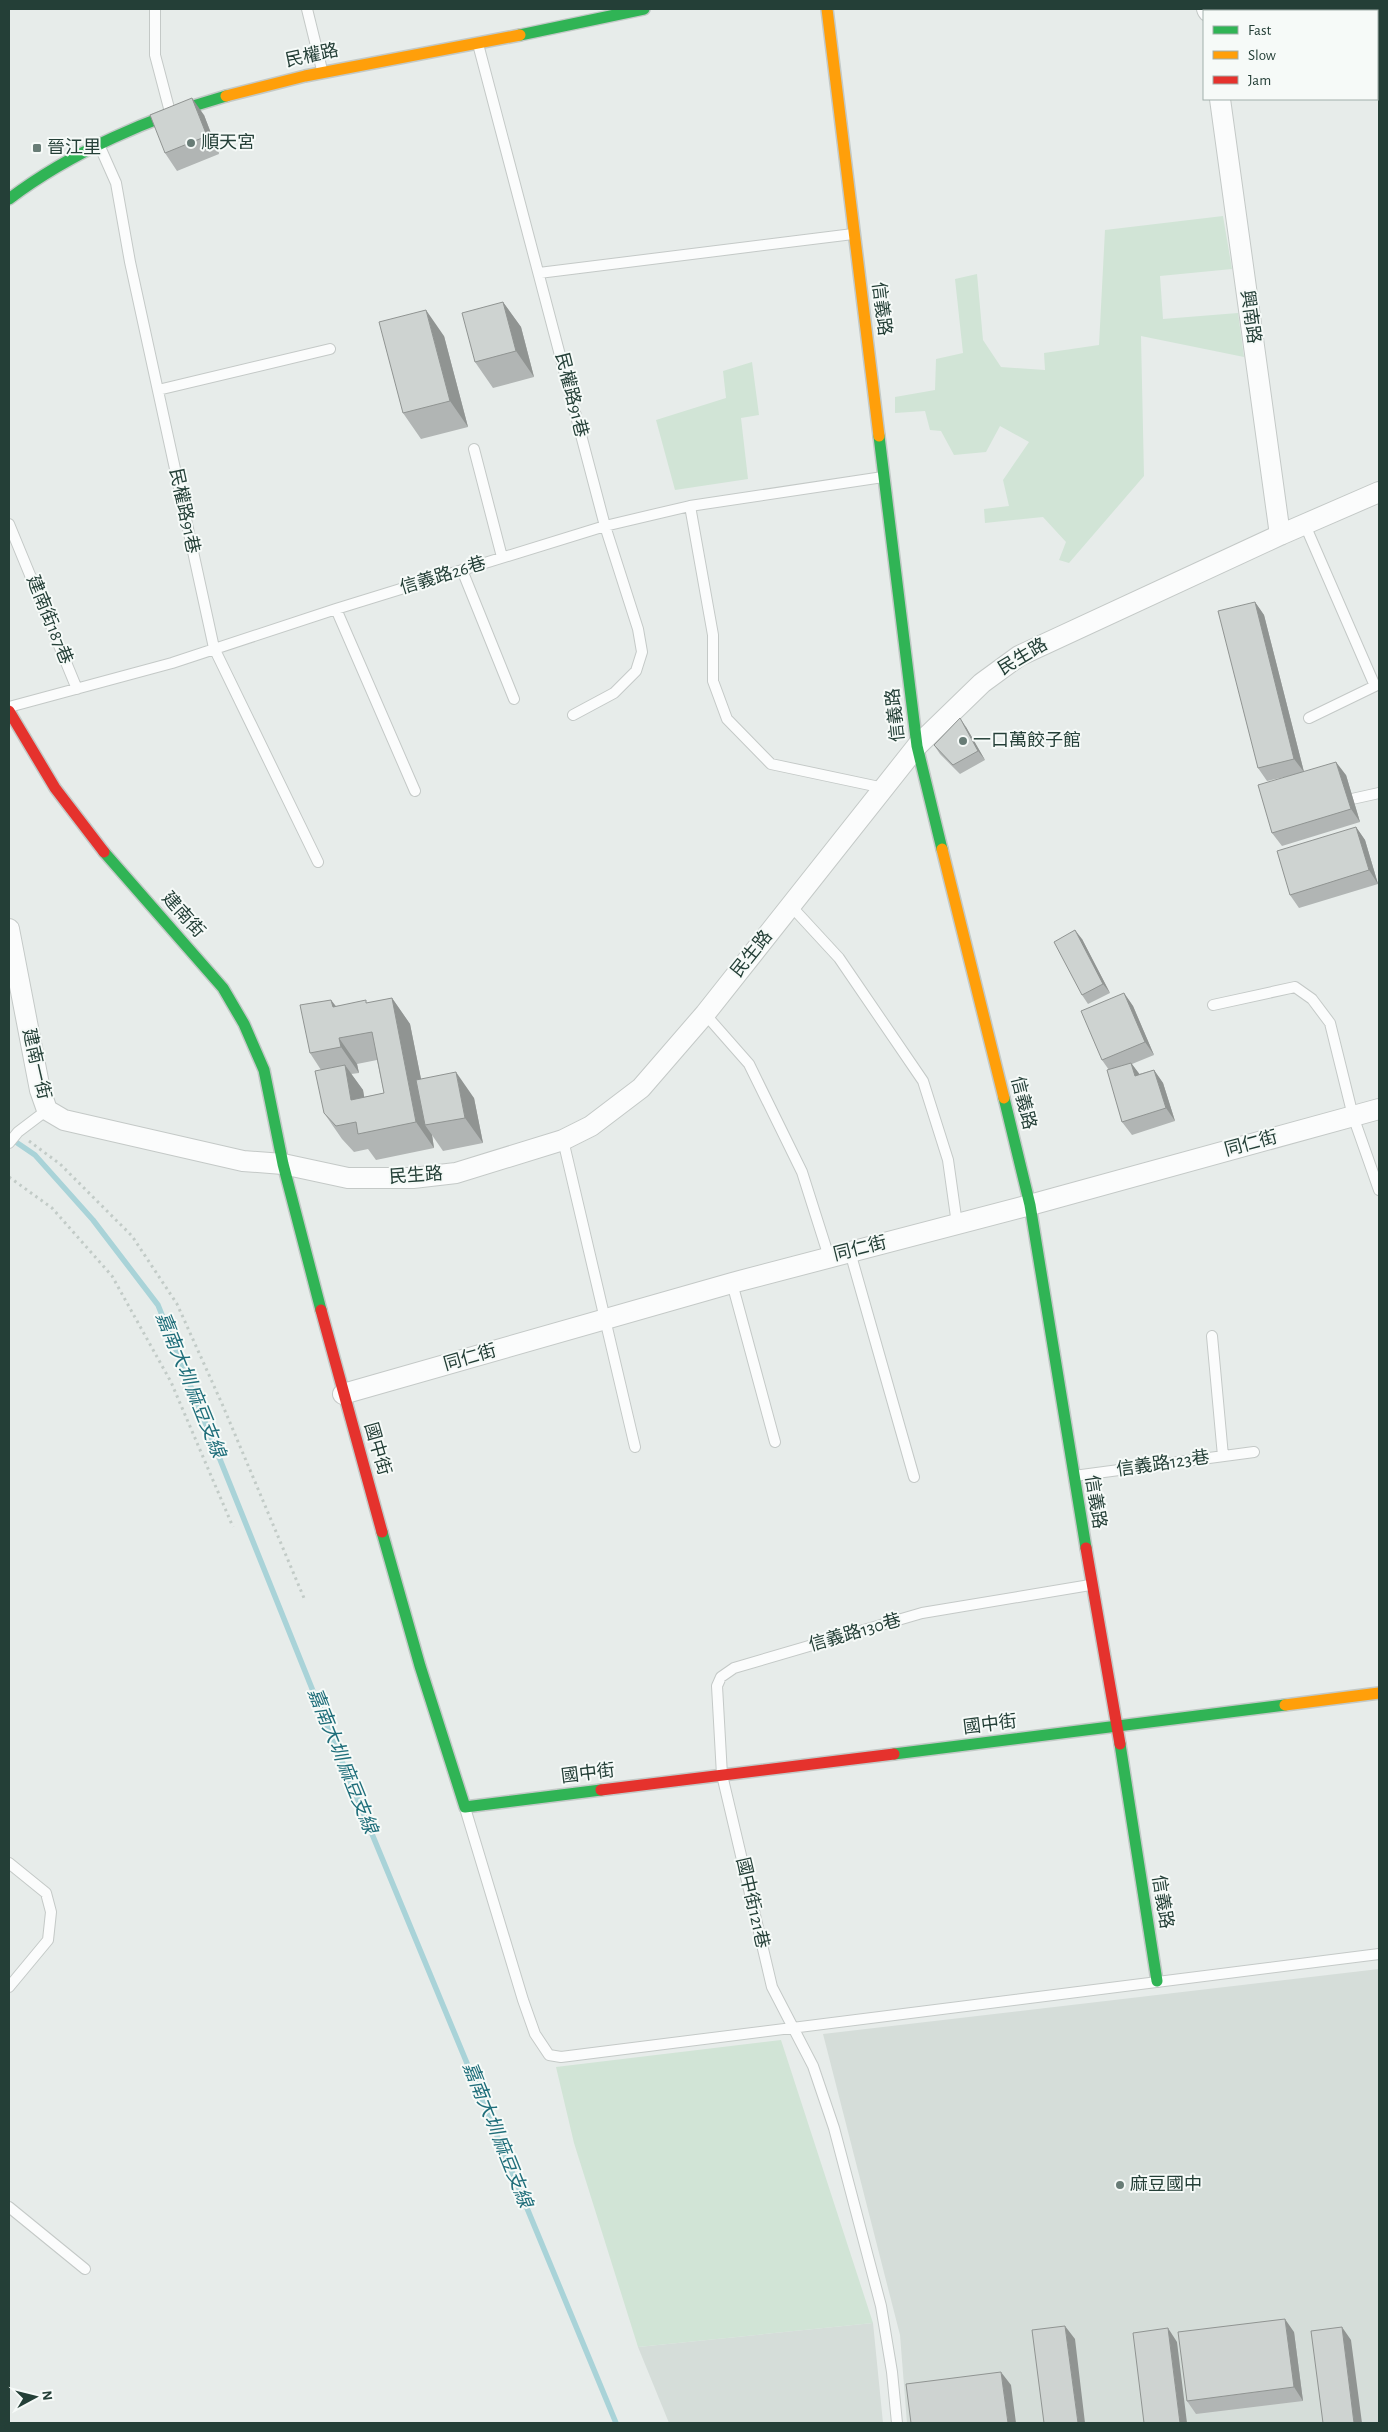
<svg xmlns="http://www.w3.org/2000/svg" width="1388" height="2432" font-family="'Alegreya Sans','Noto Sans TC',sans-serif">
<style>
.built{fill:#d5ddd9}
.green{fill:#d1e4d6}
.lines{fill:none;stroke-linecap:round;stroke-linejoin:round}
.stream{stroke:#a9d3d8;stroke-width:5.5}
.lane-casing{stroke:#c4c9c7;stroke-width:12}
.street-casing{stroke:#c4c9c7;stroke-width:22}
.fast-casing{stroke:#c3c9c7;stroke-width:14}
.slow-casing{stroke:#c3c9c7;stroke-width:14}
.jam-casing{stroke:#c3c9c7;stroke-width:14}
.path{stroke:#c2cbc7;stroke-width:3;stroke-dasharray:2.5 4;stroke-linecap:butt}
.lane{stroke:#fbfcfc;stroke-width:10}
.street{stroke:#fbfcfc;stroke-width:20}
.fast{stroke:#30b455;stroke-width:11}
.slow{stroke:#ff9f0a;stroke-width:11}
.jam{stroke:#e5322d;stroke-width:11}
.wall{fill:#b1b5b4;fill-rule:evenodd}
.shaded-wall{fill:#909492}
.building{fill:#ced3d1;stroke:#909492}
.poi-dot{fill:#687c76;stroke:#f6faf8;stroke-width:2}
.labels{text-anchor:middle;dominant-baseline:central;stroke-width:4;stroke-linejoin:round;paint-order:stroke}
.street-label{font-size:18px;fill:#243f37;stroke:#f6faf8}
.poi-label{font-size:18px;fill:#243f37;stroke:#f6faf8;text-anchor:start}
.water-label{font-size:19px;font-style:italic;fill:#1f6e7a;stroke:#f6faf8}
</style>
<rect width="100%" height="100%" fill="#e7ecea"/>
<path class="built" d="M 1379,1969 L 1379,2423 L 907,2423 L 900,2335 L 823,2034 Z
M 873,2323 L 883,2423 L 669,2423 L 638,2347 Z"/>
<path class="green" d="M 1223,216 L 1232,269 L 1160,276 L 1163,319 L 1238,313 L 1244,357 L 1141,336 L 1144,476 L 1069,563 L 1059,560 L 1066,542 L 1043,517 L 985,523 L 984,509 L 1009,506 L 1003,480 L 1029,442 L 1000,426 L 986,452 L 954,455 L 941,431 L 930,430 L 925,411 L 895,413 L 895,397 L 935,390 L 936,359 L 963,353 L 955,279 L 977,274 L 983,340 L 1001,367 L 1045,370 L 1044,353 L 1099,345 L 1105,230 Z
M 752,362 L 759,415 L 741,418 L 748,479 L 675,490 L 656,420 L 726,398 L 723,371 Z
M 781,2040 L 873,2323 L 638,2347 L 574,2143 L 556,2067 Z"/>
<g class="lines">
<path class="stream" d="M 10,1138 L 35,1155 L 93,1220 L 158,1305 L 319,1706 L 616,2423"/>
<g class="lane-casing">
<path id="lane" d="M 155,9 L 155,55 L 170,112
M 307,9 L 322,70
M 478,44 L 605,526 L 638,629 L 642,652 L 636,671 L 614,693 L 573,715
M 100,147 L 116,183 L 130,262 L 214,648 L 318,862
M 539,273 L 853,234
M 158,390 L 330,349
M 474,449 L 502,557
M 690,506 L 713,635 L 713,681 L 727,719 L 771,764 L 884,788
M 9,524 L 77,689
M 1305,525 L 1375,686 L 1309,718
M 462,570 L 514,699
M 336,609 L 415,791
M 9,707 L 172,663 L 336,609 L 605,526 L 690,506 L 883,477
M 1352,799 L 1379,793
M 791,906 L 839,958 L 923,1081 L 948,1160 L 957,1224
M 1213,1005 L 1295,987 L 1312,999 L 1330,1023 L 1353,1116 L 1379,1190
M 705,1014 L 749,1064 L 802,1172 L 829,1257
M 563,1140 L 635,1447
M 9,1143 L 18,1132 L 47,1110
M 850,1252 L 914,1477
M 732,1283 L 775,1442
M 1212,1336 L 1223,1456
M 1074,1476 L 1254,1452
M 465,1808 L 523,2000 L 535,2034 L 549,2055 L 561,2057 L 1379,1954
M 9,1863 L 46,1893 L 51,1912 L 48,1940 L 9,1987
M 9,2207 L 85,2269
M 897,2423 L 892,2372 L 881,2306 L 834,2128 L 813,2066 L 772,1987 L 722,1775 L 717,1686 L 721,1677 L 734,1668 L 922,1613 L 1090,1585"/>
</g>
<g class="street-casing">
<path id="street" d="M 1207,9 L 1208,11
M 1220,99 L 1280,535
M 9,929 L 40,1090 L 47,1110 L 64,1120 L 243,1161 L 283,1164 L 348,1178 L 413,1178 L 456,1173 L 563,1140 L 591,1126 L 641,1088 L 705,1014 L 917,746 L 982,683 L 1019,656 L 1280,535 L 1379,492
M 343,1394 L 732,1283 L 1030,1205 L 1379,1109"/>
</g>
<g class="fast-casing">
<path id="fast" d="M 520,35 L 644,9
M 9,199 C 71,152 152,117 226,96
M 879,436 L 917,746 L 942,849
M 104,852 L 223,988 L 244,1024 L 264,1070 L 283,1164 L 321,1310
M 1004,1098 L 1030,1205 L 1086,1548
M 382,1532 L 420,1666 L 465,1807 L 601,1790
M 1120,1744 L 1157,1981
M 894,1754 L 1285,1705"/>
</g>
<g class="slow-casing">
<path id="slow" d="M 827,9 L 879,436
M 226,96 L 305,76 L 520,35
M 942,849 L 1004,1098
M 1285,1705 L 1379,1693"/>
</g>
<g class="jam-casing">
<path id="jam" d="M 9,711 L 55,788 L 104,852
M 321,1310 L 382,1532
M 1086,1548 L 1120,1744
M 601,1790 L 894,1754"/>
</g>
<path class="path" d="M 29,1141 L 60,1164 L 132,1236 L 177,1304 L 223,1406 L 304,1598
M 9,1177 L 52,1208 L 112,1276 L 171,1382 L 233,1527"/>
<use href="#lane" class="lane"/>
<use href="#street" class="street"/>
<use href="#fast" class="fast"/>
<use href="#slow" class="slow"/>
<use href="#jam" class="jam"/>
</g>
<path class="wall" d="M 204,115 L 219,154 L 177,171 L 165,153 Z
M 503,302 L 521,327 L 534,377 L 493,388 L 475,362 Z
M 444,336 L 468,427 L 421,439 L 403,413 Z
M 1255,602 L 1264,615 L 1304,772 L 1346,775 L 1360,822 L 1282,846 L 1272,833 L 1294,775 L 1267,781 L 1258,768 Z
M 966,727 L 985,760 L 960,774 L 940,754 L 934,745 Z
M 1356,827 L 1365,840 L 1378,884 L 1299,908 L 1290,895 Z
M 1082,939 L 1110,993 L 1088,1004 L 1082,995 Z
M 1124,993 L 1133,1006 L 1154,1055 L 1132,1064 L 1139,1074 L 1154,1070 L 1163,1083 L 1175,1121 L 1132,1135 L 1122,1122 L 1109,1070 L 1102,1060 Z
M 392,998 L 410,1024 L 421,1079 L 474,1098 L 483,1143 L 443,1151 L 432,1135 L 434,1148 L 376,1160 L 368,1149 L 354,1152 L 342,1139 L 324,1113 L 321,1070 L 310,1053 L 331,1000 L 336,1006 L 368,1003 ZM 377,1060 L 384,1093 L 364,1097 L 363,1090 L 351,1074 L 359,1073 L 357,1064 Z
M 1294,2332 L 1303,2401 L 1196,2414 L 1187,2401 Z"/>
<path class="shaded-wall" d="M 192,98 L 204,115 L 219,154 L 207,136 Z
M 503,302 L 521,327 L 534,377 L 516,351 Z
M 426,310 L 444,336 L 468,427 L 450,401 Z
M 1255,602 L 1264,615 L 1304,772 L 1294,759 Z
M 960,718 L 966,727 L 985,760 L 978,751 Z
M 1336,762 L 1346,775 L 1360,822 L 1351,809 Z
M 1356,827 L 1365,840 L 1378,884 L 1369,870 Z
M 1075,930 L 1082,939 L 1110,993 L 1103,984 Z
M 1124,993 L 1133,1006 L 1154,1055 L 1145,1042 Z
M 392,998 L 410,1024 L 430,1124 L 425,1125 L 432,1135 L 434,1148 L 416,1122 Z
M 331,1000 L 349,1025 L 333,1007 Z
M 339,1038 L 357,1064 L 359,1073 L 341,1047 Z
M 1131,1063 L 1141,1076 L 1135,1076 Z
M 345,1065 L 363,1090 L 369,1125 L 351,1100 Z
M 1154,1070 L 1163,1083 L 1175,1121 L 1166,1108 Z
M 456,1072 L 474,1098 L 483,1143 L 465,1118 Z
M 1285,2319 L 1294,2332 L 1303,2401 L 1294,2387 Z
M 1065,2326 L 1075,2339 L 1085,2423 L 1078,2423 Z
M 1342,2327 L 1351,2340 L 1362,2423 L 1354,2423 Z
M 1168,2328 L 1177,2342 L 1187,2423 L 1180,2423 Z
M 1001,2372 L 1011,2385 L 1016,2423 L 1008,2423 Z"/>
<path class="building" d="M 192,98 L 207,136 L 165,153 L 150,115 Z
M 503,302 L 516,351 L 475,362 L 462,313 Z
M 426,310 L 450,401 L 403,413 L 379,322 Z
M 1255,602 L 1294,759 L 1258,768 L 1218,611 Z
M 960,718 L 978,751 L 953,765 L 934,745 Z
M 1336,762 L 1351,809 L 1272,833 L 1258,785 Z
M 1356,827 L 1369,870 L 1290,895 L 1277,851 Z
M 1075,930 L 1103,984 L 1082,995 L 1054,942 Z
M 1124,993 L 1145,1042 L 1102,1060 L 1081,1011 Z
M 392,998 L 416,1122 L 358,1134 L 356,1122 L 336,1126 L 324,1113 L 315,1071 L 345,1065 L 351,1100 L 384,1093 L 372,1032 L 339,1038 L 341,1047 L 310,1053 L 300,1005 L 331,1000 L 333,1007 L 366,1000 L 366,1003 Z
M 1131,1063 L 1135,1076 L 1154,1070 L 1166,1108 L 1122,1122 L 1107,1070 Z
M 456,1072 L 465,1118 L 425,1125 L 416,1080 Z
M 1285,2319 L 1294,2387 L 1187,2401 L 1178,2332 Z
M 1065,2326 L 1078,2423 L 1044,2423 L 1032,2330 Z
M 1342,2327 L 1354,2423 L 1323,2423 L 1311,2331 Z
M 1168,2328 L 1180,2423 L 1144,2423 L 1133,2333 Z
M 1001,2372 L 1008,2423 L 911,2423 L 906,2384 Z"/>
<g class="poi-dot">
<circle cx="191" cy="143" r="5"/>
<rect x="32" y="143" width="10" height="10" rx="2.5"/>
<circle cx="963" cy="741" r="5"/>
<circle cx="1120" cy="2185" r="5"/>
</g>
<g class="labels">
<g class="street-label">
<text transform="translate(312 56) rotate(-12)">民權路</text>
<text transform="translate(881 309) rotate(83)">信義路</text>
<text transform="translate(1250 317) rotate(82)">興南路</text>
<text transform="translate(571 395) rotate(76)">民權路91巷</text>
<text transform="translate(184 511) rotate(78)">民權路91巷</text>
<text transform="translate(443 576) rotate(-17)">信義路26巷</text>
<text transform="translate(49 620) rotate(68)">建南街187巷</text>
<text transform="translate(1023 657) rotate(-31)">民生路</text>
<text transform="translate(896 715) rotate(-96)">信義路</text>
<text transform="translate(183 915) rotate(48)">建南街</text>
<text transform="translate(752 954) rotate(-51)">民生路</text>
<text transform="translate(36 1064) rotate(77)">建南一街</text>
<text transform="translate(1023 1103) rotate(76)">信義路</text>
<text transform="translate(1251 1144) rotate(-15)">同仁街</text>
<text transform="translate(416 1176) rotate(-4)">民生路</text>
<text transform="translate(860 1249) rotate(-14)">同仁街</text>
<text transform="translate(470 1358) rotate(-16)">同仁街</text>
<text transform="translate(377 1449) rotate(74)">國中街</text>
<text transform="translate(1163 1464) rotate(-8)">信義路123巷</text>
<text transform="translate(1095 1502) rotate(81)">信義路</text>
<text transform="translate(855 1633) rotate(-16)">信義路130巷</text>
<text transform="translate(990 1725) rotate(-7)">國中街</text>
<text transform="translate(588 1774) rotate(-7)">國中街</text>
<text transform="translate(1162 1902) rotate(81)">信義路</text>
<text transform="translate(752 1903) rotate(77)">國中街121巷</text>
</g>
<g class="poi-label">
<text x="201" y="143">順天宮</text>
<text x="47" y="148">晉江里</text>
<text x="973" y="741">一口萬餃子館</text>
<text x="1130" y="2185">麻豆國中</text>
</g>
<g class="water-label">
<text transform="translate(190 1385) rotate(68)">嘉南大圳 麻豆支線</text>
<text transform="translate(342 1761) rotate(68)">嘉南大圳 麻豆支線</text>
<text transform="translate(497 2135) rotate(68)">嘉南大圳 麻豆支線</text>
</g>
</g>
<rect width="1388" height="2432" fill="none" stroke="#243f37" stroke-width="20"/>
<rect x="1203" y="10" width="175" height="90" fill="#f6faf8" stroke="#a2afab"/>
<rect x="1213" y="26" width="25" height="8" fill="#30b455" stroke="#a2afab"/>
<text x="1248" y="35" font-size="15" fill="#243f37">Fast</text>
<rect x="1213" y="51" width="25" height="8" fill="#ff9f0a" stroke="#a2afab"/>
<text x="1248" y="60" font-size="15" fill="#243f37">Slow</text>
<rect x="1213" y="76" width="25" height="8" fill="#e5322d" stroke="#a2afab"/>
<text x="1248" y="85" font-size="15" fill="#243f37">Jam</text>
<g transform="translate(35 2397) rotate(83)" stroke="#f6faf8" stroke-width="4" paint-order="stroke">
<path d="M0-4L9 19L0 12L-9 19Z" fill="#243f37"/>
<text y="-8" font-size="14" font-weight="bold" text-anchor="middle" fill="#243f37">N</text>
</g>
</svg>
